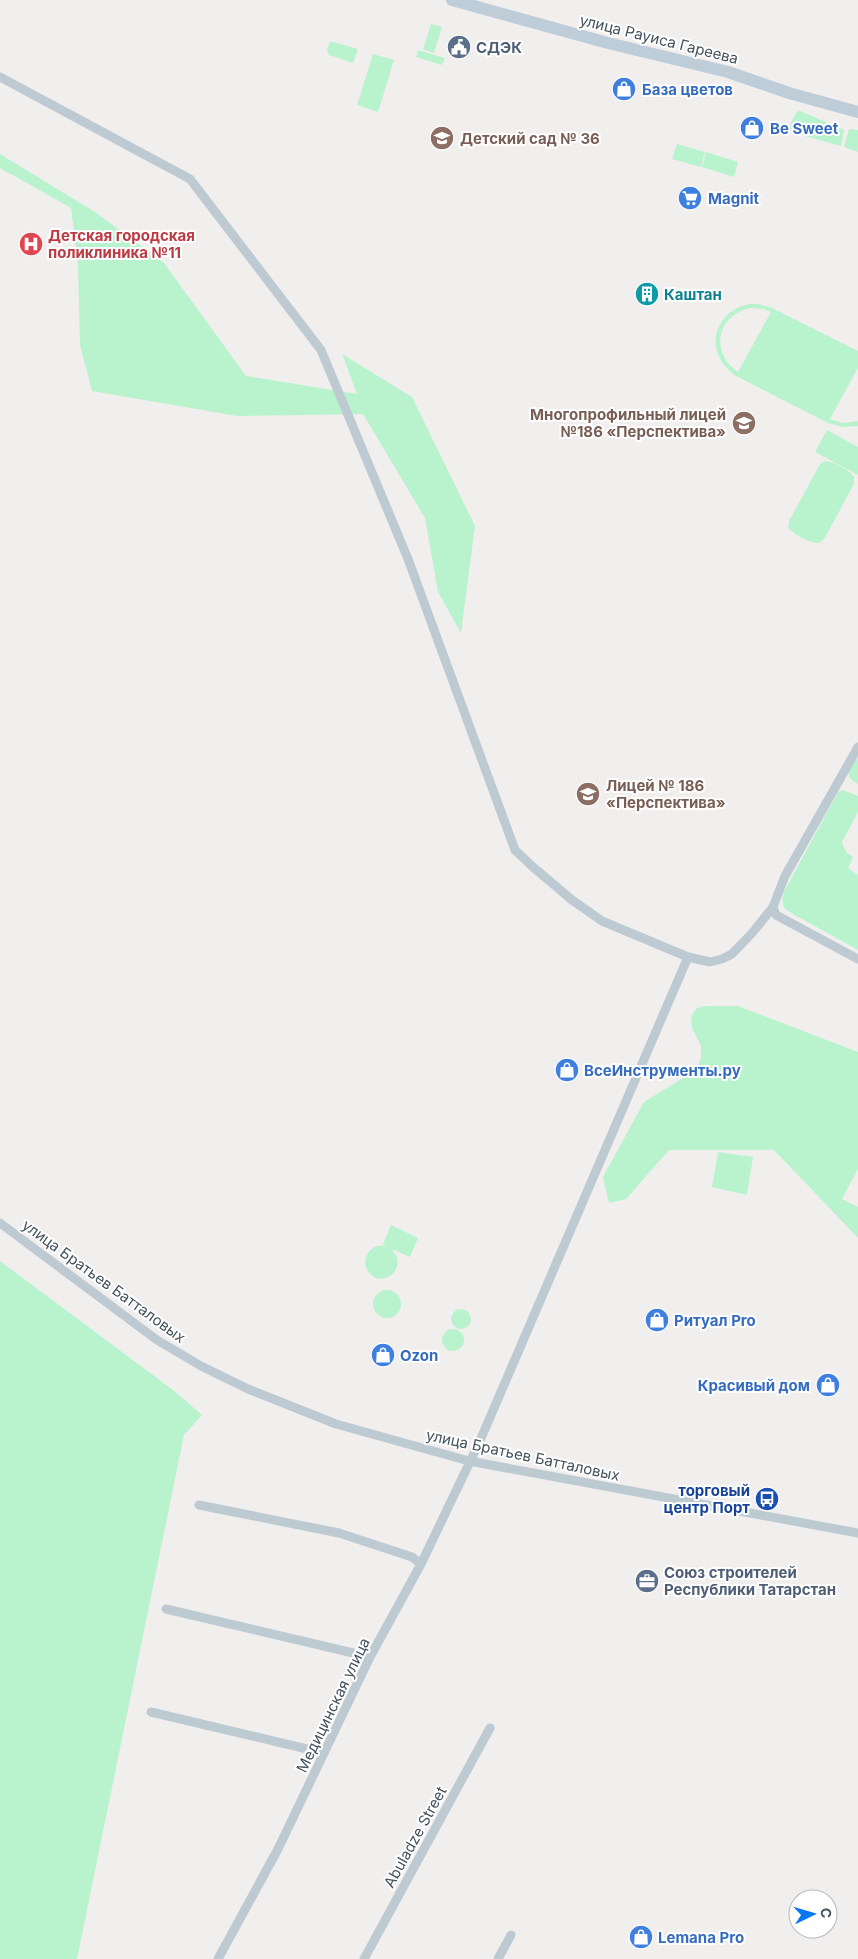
<svg xmlns="http://www.w3.org/2000/svg" width="858" height="1959" font-family="Inter,sans-serif">
<style>
.green{fill:#b8f3cd;fill-rule:evenodd}
.lines{fill:none;stroke-linecap:round;stroke-linejoin:round}
.street{stroke:#bdcad2;stroke-width:9}
.secondary{stroke:#bfcdd9;stroke-width:12}
.labels{text-anchor:middle;dominant-baseline:central;stroke-width:4;stroke-linejoin:round;paint-order:stroke}
.street-label{font-size:15px;fill:#45535e;stroke:#fff}
.service-label{font-size:15px;font-weight:bold;fill:#4e5e75;stroke:#fff;text-anchor:start}
.shop-label{font-size:15px;font-weight:bold;fill:#366cbe;stroke:#fff;text-anchor:start}
.education-label{font-size:15px;font-weight:bold;fill:#785e54;stroke:#fff;text-anchor:start}
.health-label{font-size:15px;font-weight:bold;fill:#be3a42;stroke:#fff;text-anchor:start}
.culture-label{font-size:15px;font-weight:bold;fill:#0d838f;stroke:#fff;text-anchor:start}
.transit-label{font-size:15px;font-weight:bold;fill:#164399;stroke:#fff;text-anchor:end}
</style>
<rect width="100%" height="100%" fill="#f1eeee"/>
<path class="green" d="M 431,24 L 442,27 L 434,53 L 423,49 Z
M 330,41 L 358,49 L 353,63 L 329,55 L 327,50 Z
M 418,50 L 445,58 L 442,65 L 416,57 Z
M 373,54 L 394,60 L 378,112 L 357,105 Z
M 798,110 L 844,130 L 841,146 L 794,133 L 790,129 L 791,122 Z
M 849,129 L 858,130 L 858,152 L 844,147 Z
M 677,144 L 705,152 L 701,167 L 672,159 Z
M 706,152 L 738,162 L 734,177 L 702,167 Z
M 0,154 L 95,212 L 164,263 L 246,376 L 357,394 L 342,354 L 412,397 L 475,526 L 461,633 L 438,592 L 425,518 L 363,414 L 237,416 L 92,391 L 80,345 L 78,264 L 71,208 L 0,168 Z
M 750,304 L 758,304 L 772,308 L 858,351 L 858,368 L 830,419 L 843,423 L 858,421 L 858,426 L 843,427 L 828,423 L 736,376 C 703,354 712,311 750,304 ZM 751,308 L 764,309 L 771,312 L 738,372 C 709,353 717,314 751,308 Z
M 827,430 L 858,447 L 858,475 L 815,452 Z
M 825,461 C 835,462 848,469 854,477 L 854,484 L 824,539 L 819,543 C 809,543 794,535 788,527 L 789,521 L 820,464 Z
M 858,758 L 858,784 C 843,776 848,769 858,758 Z
M 843,790 L 858,796 L 858,812 L 842,842 L 846,852 L 853,857 L 848,868 L 858,875 L 858,950 L 786,910 C 781,903 782,898 785,890 L 838,792 Z
M 706,1006 L 738,1006 L 858,1052 L 858,1169 L 842,1199 L 858,1207 L 858,1238 L 774,1150 L 669,1150 L 626,1199 L 609,1203 L 603,1177 L 644,1102 L 696,1070 L 701,1058 L 701,1046 L 692,1028 L 691,1016 L 697,1008 Z
M 718,1152 L 753,1157 L 747,1195 L 712,1187 Z
M 391,1225 L 418,1238 L 410,1257 L 392,1249 C 411,1271 377,1291 367,1269 C 364,1264 365,1258 368,1253 C 372,1247 378,1245 385,1246 L 383,1244 Z
M 0,1261 L 173,1390 L 202,1415 L 184,1435 L 77,1959 L 0,1959 Z
M373 1304a14 14 0 1 1 28 0a14 14 0 1 1-28 0Z
M451 1319a10 10 0 1 1 20 0a10 10 0 1 1-20 0Z
M442 1340a11 11 0 1 1 22 0a11 11 0 1 1-22 0Z"/>
<g class="lines">
<path class="street" d="M 0,77 L 190,179 L 321,350 L 408,559 L 515,850 L 533,867 L 572,900 L 602,921 L 688,957 L 710,962 L 722,959 L 732,954 L 753,932 L 773,907 L 785,876 L 858,747
M 773,907 L 776,915 L 858,959
M 0,1223 L 157,1340 L 201,1366 L 248,1389 L 336,1424 L 469,1461 L 858,1533
M 199,1505 L 339,1533 L 412,1557 L 421,1564
M 166,1609 L 370,1657
M 151,1712 L 324,1753
M 218,1959 L 278,1849 L 370,1657 L 421,1564 L 479,1443 L 688,957
M 364,1959 L 490,1728
M 498,1959 L 511,1935"/>
<path class="secondary" d="M 452,0 L 608,43 L 728,72 L 789,93 L 858,112"/>
</g>
<defs>
<g id="civic-disc" transform="scale(1.25)"><circle r="9.5" fill="#5c6f8a" stroke="#fff"/><path d="M-.6-6.5H3V-4.5H.6V-3L4-1V1h2V6H-6V1h2V-1L-.6-3ZM-1.2 2.5V6h2.4V2.5Z" fill="#fff"/></g>
<g id="shop-disc" transform="scale(1.25)"><circle r="9.5" fill="#3f7fe0" stroke="#fff"/><path d="M-5-2.5h2.3a2.7 3.5 0 0 1 5.4 0H5L5.5 6h-11ZM-1.5-2.5h3a1.5 2.3 0 0 0-3 0Z" fill="#fff"/></g>
<g id="school-disc" transform="scale(1.25)"><circle r="9.5" fill="#8d6e63" stroke="#fff"/><path d="M0-5L7-2L0 1L-7-2ZM-4 1L0 2.5L4 1V4Q0 6-4 4Z" fill="#fff"/></g>
<g id="supermarket-disc" transform="scale(1.25)"><circle r="9.5" fill="#3f7fe0" stroke="#fff"/><path d="M-6-5.5h2.5l.6 2H6L4.5 2H-2.5L-4.4-4H-6ZM-1.5 3.2a1.3 1.3 0 1 0 .1 0ZM3 3.2a1.3 1.3 0 1 0 .1 0Z" fill="#fff"/></g>
<g id="hospital-disc" transform="scale(1.25)"><circle r="9.5" fill="#e0444e" stroke="#fff"/><path d="M-5-5h3v3.5h4V-5h3V5h-3V1.5h-4V5h-3Z" fill="#fff"/></g>
<g id="building-disc" transform="scale(1.25)"><circle r="9.5" fill="#0f9aa8" stroke="#fff"/><path d="M-4-6H4V6H1V3H-1V6H-4ZM-2.5-4.3h1.7v1.8h-1.7ZM.8-4.3h1.7v1.8H.8ZM-2.5-1h1.7V.8h-1.7ZM.8-1h1.7V.8H.8Z" fill="#fff"/></g>
<g id="bus-disc" transform="scale(1.25)"><circle r="9.5" fill="#1a4fb4" stroke="#fff"/><path d="M-5-6H5V4H4V6H2V4H-2V6H-4V4H-5ZM-3.5-4V0h7V-4ZM-3.5 1.2v1.5H-2V1.2ZM2 1.2v1.5H3.5V1.2Z" fill="#fff"/></g>
<g id="office-disc" transform="scale(1.25)"><circle r="9.5" fill="#5c6f8a" stroke="#fff"/><path d="M-6-3h4V-5.5h4V-3h4V5H-6ZM-1-4.5V-3h2v-1.5ZM-6 0V1H6V0Z" fill="#fff"/></g>
</defs>
<g fill-rule="evenodd">
<use href="#civic-disc" x="459" y="47"/>
<use href="#shop-disc" x="624" y="89"/>
<use href="#shop-disc" x="752" y="128"/>
<use href="#school-disc" x="442" y="138"/>
<use href="#supermarket-disc" x="690" y="198"/>
<use href="#hospital-disc" x="31" y="244"/>
<use href="#building-disc" x="647" y="294"/>
<use href="#school-disc" x="744" y="423"/>
<use href="#school-disc" x="588" y="794"/>
<use href="#shop-disc" x="567" y="1070"/>
<use href="#shop-disc" x="657" y="1320"/>
<use href="#shop-disc" x="383" y="1355"/>
<use href="#shop-disc" x="828" y="1385"/>
<use href="#bus-disc" x="767" y="1499"/>
<use href="#office-disc" x="647" y="1581"/>
<use href="#shop-disc" x="641" y="1937"/>
</g>
<g class="labels">
<g class="street-label">
<text transform="translate(659 39) rotate(14)">улица Рауиса Гареева</text>
<text transform="translate(104 1281) rotate(36)">улица Братьев Батталовых</text>
<text transform="translate(523 1455) rotate(12)">улица Братьев Батталовых</text>
<text transform="translate(333 1705) rotate(-64)">Медицинская улица</text>
<text transform="translate(415 1837) rotate(-61)">Abuladze Street</text>
</g>
<g class="service-label">
<text x="476" y="47">СДЭК</text>
<text x="664" y="1572">Союз строителей<tspan x="664" dy="17">Республики Татарстан</tspan></text>
</g>
<g class="shop-label">
<text x="642" y="89">База цветов</text>
<text x="770" y="128">Be Sweet</text>
<text x="708" y="198">Magnit</text>
<text x="584" y="1070">ВсеИнструменты.ру</text>
<text x="674" y="1320">Ритуал Pro</text>
<text x="400" y="1355">Ozon</text>
<text x="810" y="1385" text-anchor="end">Красивый дом</text>
<text x="658" y="1937">Lemana Pro</text>
</g>
<g class="education-label">
<text x="460" y="138">Детский сад № 36</text>
<text x="726" y="414" text-anchor="end">Многопрофильный лицей<tspan x="726" dy="17">№186 «Перспектива»</tspan></text>
<text x="606" y="785">Лицей № 186<tspan x="606" dy="17">«Перспектива»</tspan></text>
</g>
<g class="health-label">
<text x="48" y="235">Детская городская<tspan x="48" dy="17">поликлиника №11</tspan></text>
</g>
<g class="culture-label">
<text x="664" y="294">Каштан</text>
</g>
<g class="transit-label">
<text x="750" y="1490">торговый<tspan x="750" dy="17">центр Порт</tspan></text>
</g>
</g>
<g transform="translate(813 1914) rotate(85)"><circle r="24" fill="#ffffff" stroke="#b5babf"/>
<path d="M0-4L9 19L0 12L-9 19Z" fill="#0778f2"/>
<text y="-8" font-size="14" font-weight="bold" text-anchor="middle" fill="#45535e">С</text>
</g>
</svg>
